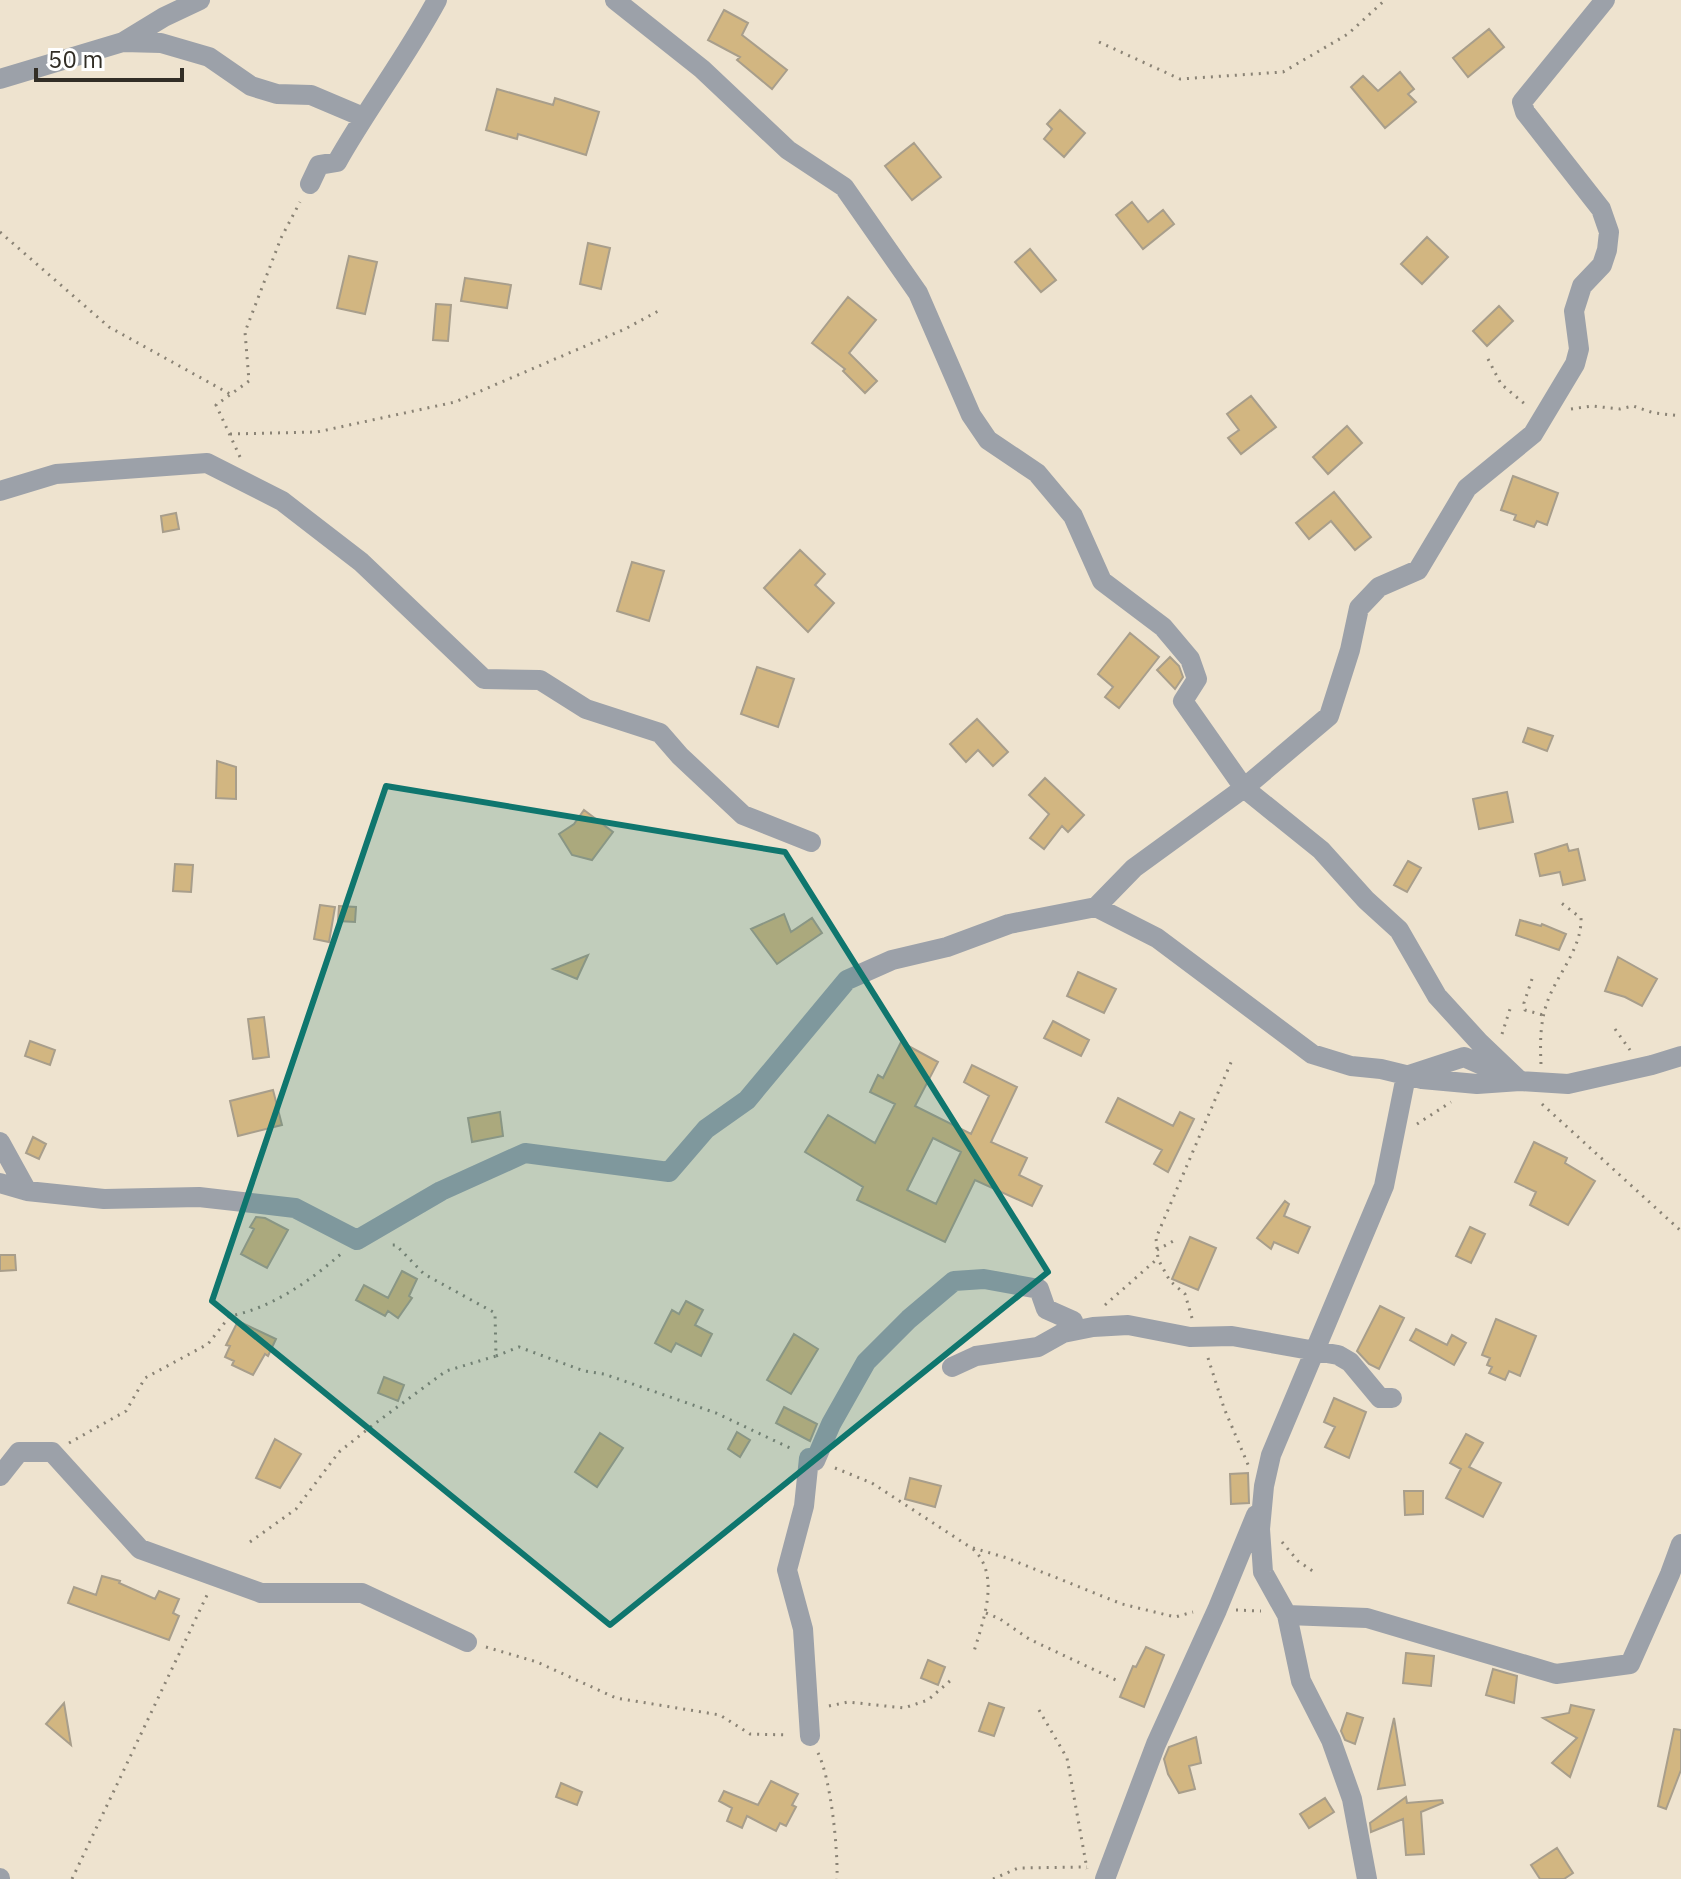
<svg xmlns="http://www.w3.org/2000/svg" width="1681" height="1879" font-family="'IBM Plex Sans',sans-serif">
<style>
.building{fill:#d2b681;stroke:#a89e8b;stroke-width:2;fill-rule:evenodd}
.lines{fill:none;stroke-linecap:round;stroke-linejoin:round}
.path{stroke:#8a8375;stroke-width:3;stroke-dasharray:2 6;stroke-linecap:butt}
.street{stroke:#9ca1a9;stroke-width:20}
.marked{fill:#0f766e;fill-opacity:0.2;stroke:#0f766e;stroke-width:6;stroke-linejoin:round}
</style>
<rect width="100%" height="100%" fill="#eee3cf"/>
<path class="building" d="M 724,10 L 748,23 L 742,35 L 787,70 L 772,89 L 737,60 L 740,57 L 708,40 Z
M 1489,29 L 1504,47 L 1468,77 L 1453,58 Z
M 1400,72 L 1414,89 L 1408,94 L 1416,102 L 1385,128 L 1351,87 L 1363,76 L 1378,91 Z
M 497,89 L 553,105 L 555,98 L 599,112 L 586,155 L 518,134 L 517,139 L 486,130 Z
M 1060,110 L 1085,133 L 1064,157 L 1044,139 L 1052,129 L 1047,124 Z
M 914,143 L 941,177 L 912,200 L 885,166 Z
M 1132,202 L 1148,222 L 1163,210 L 1174,224 L 1143,249 L 1116,215 Z
M 1427,237 L 1448,257 L 1422,284 L 1401,264 Z
M 588,243 L 610,248 L 601,289 L 580,284 Z
M 1030,249 L 1056,280 L 1041,292 L 1015,262 Z
M 349,256 L 377,262 L 365,314 L 337,308 Z
M 465,278 L 511,285 L 507,308 L 461,301 Z
M 848,297 L 876,320 L 849,353 L 877,381 L 865,393 L 843,371 L 845,369 L 812,343 Z
M 436,304 L 451,305 L 448,341 L 433,340 Z
M 1499,306 L 1513,321 L 1487,346 L 1473,331 Z
M 1251,396 L 1276,427 L 1241,454 L 1228,438 L 1239,430 L 1227,414 Z
M 1347,426 L 1362,443 L 1328,474 L 1313,457 Z
M 1513,476 L 1558,493 L 1547,525 L 1537,521 L 1534,527 L 1514,520 L 1516,515 L 1501,510 Z
M 1334,492 L 1371,537 L 1355,550 L 1331,521 L 1309,539 L 1296,523 Z
M 176,513 L 179,529 L 163,532 L 161,516 Z
M 800,550 L 825,574 L 815,585 L 834,603 L 808,632 L 764,588 Z
M 632,562 L 664,571 L 649,621 L 617,611 Z
M 1130,633 L 1159,657 L 1119,708 L 1105,697 L 1113,687 L 1098,674 Z
M 1170,657 L 1179,666 L 1183,677 L 1175,689 L 1157,670 Z
M 757,667 L 794,679 L 778,727 L 741,714 Z
M 977,719 L 1008,752 L 993,766 L 978,750 L 966,762 L 950,744 Z
M 1528,728 L 1553,736 L 1547,751 L 1523,742 Z
M 217,761 L 236,767 L 236,799 L 216,798 Z
M 1045,778 L 1084,815 L 1068,832 L 1062,826 L 1044,849 L 1030,838 L 1049,814 L 1029,795 Z
M 1507,792 L 1513,822 L 1479,829 L 1473,799 Z
M 584,810 L 613,832 L 592,860 L 572,855 L 559,834 L 574,824 Z
M 1567,844 L 1569,851 L 1578,849 L 1585,880 L 1563,885 L 1560,872 L 1540,876 L 1535,854 Z
M 1408,861 L 1421,868 L 1407,892 L 1394,885 Z
M 175,864 L 193,865 L 191,892 L 173,891 Z
M 320,905 L 335,907 L 329,942 L 314,939 Z
M 339,906 L 356,907 L 355,922 L 338,921 Z
M 784,914 L 791,932 L 812,918 L 822,933 L 777,964 L 751,929 Z
M 1520,920 L 1541,926 L 1542,924 L 1566,934 L 1559,950 L 1516,935 Z
M 588,955 L 577,979 L 553,969 Z
M 1618,957 L 1657,979 L 1642,1006 L 1625,997 L 1605,991 Z
M 1078,972 L 1116,989 L 1104,1013 L 1067,996 Z
M 264,1017 L 269,1057 L 253,1059 L 248,1019 Z
M 1053,1021 L 1089,1040 L 1081,1056 L 1044,1038 Z
M 30,1041 L 55,1050 L 50,1065 L 25,1056 Z
M 901,1042 L 938,1062 L 915,1106 L 971,1134 L 989,1096 L 964,1082 L 972,1065 L 1017,1087 L 991,1142 L 1027,1158 L 1019,1175 L 1042,1186 L 1032,1206 L 975,1180 L 945,1242 L 857,1200 L 863,1187 L 805,1152 L 828,1115 L 875,1143 L 895,1104 L 870,1092 L 878,1075 L 883,1078 ZM 933,1138 L 961,1152 L 936,1204 L 907,1190 Z
M 273,1090 L 282,1125 L 238,1136 L 230,1101 Z
M 1118,1098 L 1173,1126 L 1180,1112 L 1194,1119 L 1168,1172 L 1154,1164 L 1162,1150 L 1106,1122 Z
M 500,1112 L 503,1136 L 472,1142 L 468,1118 Z
M 33,1137 L 46,1144 L 39,1159 L 26,1153 Z
M 1534,1142 L 1567,1158 L 1565,1163 L 1595,1181 L 1568,1225 L 1530,1205 L 1536,1192 L 1515,1182 Z
M 1285,1201 L 1289,1204 L 1284,1216 L 1310,1227 L 1298,1253 L 1274,1242 L 1271,1249 L 1257,1238 Z
M 256,1217 L 265,1218 L 288,1230 L 267,1268 L 241,1254 L 254,1229 L 250,1227 Z
M 1470,1227 L 1485,1234 L 1471,1263 L 1456,1256 Z
M 1190,1237 L 1216,1248 L 1198,1290 L 1172,1279 Z
M 0,1255 L 15,1255 L 16,1270 L 0,1271 Z
M 402,1271 L 417,1279 L 409,1296 L 412,1298 L 398,1318 L 388,1311 L 385,1316 L 356,1300 L 364,1285 L 388,1298 Z
M 686,1301 L 703,1310 L 695,1325 L 712,1334 L 701,1356 L 676,1343 L 671,1352 L 655,1343 L 672,1310 L 679,1314 Z
M 1380,1306 L 1404,1318 L 1379,1369 L 1369,1364 L 1357,1351 Z
M 1496,1319 L 1536,1336 L 1520,1376 L 1509,1371 L 1505,1380 L 1489,1373 L 1492,1367 L 1487,1365 L 1490,1358 L 1482,1355 Z
M 238,1321 L 276,1339 L 268,1356 L 265,1354 L 253,1375 L 232,1365 L 234,1361 L 225,1357 L 230,1346 L 226,1345 Z
M 1416,1329 L 1447,1345 L 1452,1335 L 1466,1343 L 1454,1365 L 1410,1340 Z
M 794,1334 L 818,1349 L 791,1394 L 767,1380 Z
M 384,1377 L 404,1385 L 398,1401 L 378,1393 Z
M 1334,1398 L 1366,1412 L 1349,1458 L 1325,1447 L 1335,1427 L 1324,1422 Z
M 784,1407 L 817,1424 L 810,1441 L 776,1423 Z
M 737,1432 L 750,1440 L 740,1457 L 728,1449 Z
M 600,1433 L 623,1448 L 597,1487 L 575,1472 Z
M 1466,1434 L 1483,1443 L 1469,1467 L 1501,1483 L 1483,1517 L 1446,1498 L 1461,1469 L 1450,1463 Z
M 275,1439 L 301,1454 L 280,1488 L 256,1478 Z
M 1248,1473 L 1249,1503 L 1231,1504 L 1230,1474 Z
M 910,1478 L 941,1486 L 935,1507 L 905,1499 Z
M 1404,1491 L 1423,1491 L 1423,1514 L 1405,1515 Z
M 102,1576 L 120,1581 L 119,1583 L 155,1599 L 159,1591 L 179,1599 L 173,1613 L 179,1616 L 169,1640 L 68,1603 L 74,1587 L 96,1595 Z
M 1146,1647 L 1164,1655 L 1144,1707 L 1120,1697 L 1133,1666 L 1136,1667 Z
M 1406,1653 L 1434,1656 L 1431,1686 L 1403,1683 Z
M 928,1660 L 945,1667 L 938,1685 L 921,1678 Z
M 1493,1669 L 1517,1676 L 1514,1703 L 1486,1695 Z
M 64,1703 L 71,1745 L 46,1724 Z
M 989,1703 L 1004,1708 L 994,1736 L 979,1731 Z
M 1571,1705 L 1594,1710 L 1570,1777 L 1552,1763 L 1577,1738 L 1543,1718 L 1569,1713 Z
M 1347,1713 L 1363,1718 L 1355,1744 L 1345,1740 L 1341,1731 Z
M 1394,1718 L 1405,1785 L 1378,1789 Z
M 1674,1729 L 1681,1730 L 1681,1770 L 1666,1809 L 1658,1806 Z
M 1196,1737 L 1201,1763 L 1189,1766 L 1195,1789 L 1179,1793 L 1168,1774 L 1164,1759 L 1169,1747 Z
M 771,1781 L 798,1794 L 792,1805 L 796,1807 L 786,1826 L 780,1823 L 776,1831 L 747,1816 L 742,1828 L 727,1821 L 732,1808 L 719,1801 L 724,1791 L 758,1805 Z
M 561,1783 L 582,1792 L 577,1805 L 556,1797 Z
M 1406,1797 L 1407,1803 L 1442,1800 L 1443,1803 L 1421,1812 L 1424,1854 L 1406,1855 L 1403,1819 L 1371,1832 L 1370,1823 Z
M 1325,1798 L 1334,1812 L 1309,1828 L 1300,1814 Z
M 1557,1848 L 1573,1873 L 1564,1879 L 1540,1879 L 1531,1865 Z"/>
<g class="lines">
<path class="path" d="M 1099,42 L 1180,79 L 1283,72 L 1348,34 L 1385,0
M 0,232 L 109,327 L 230,394
M 1488,359 L 1501,384 L 1526,405
M 1571,409 L 1592,406 L 1620,409 L 1633,406 L 1654,413 L 1681,416
M 230,434 L 317,432 L 455,402 L 625,329 L 662,309
M 240,457 L 216,405 L 249,381 L 245,332 L 281,238 L 300,202
M 1532,979 L 1524,1003 L 1525,1010 L 1543,1015
M 1615,1029 L 1630,1050
M 1502,1034 L 1510,1009
M 1541,1064 C 1540,1042 1540,1021 1548,1000 C 1558,973 1582,948 1581,918 L 1560,902
M 1542,1104 L 1681,1231
M 1417,1124 L 1451,1102
M 1157,1250 L 1177,1239
M 1105,1305 L 1156,1260
M 1192,1318 L 1185,1294 L 1170,1281 L 1158,1259 L 1156,1238 L 1232,1060
M 496,1356 L 519,1347 L 584,1371 L 604,1374 L 716,1413 L 792,1449
M 1208,1358 L 1224,1408 L 1249,1467
M 69,1443 L 126,1411 L 145,1378 L 208,1344 L 230,1316 C 272,1308 310,1281 342,1253
M 835,1468 L 872,1483 L 970,1547 L 1007,1558 L 1122,1604 L 1175,1617 L 1193,1612
M 250,1542 L 296,1509 L 339,1452 L 373,1425 L 446,1371 L 496,1356 L 495,1313 L 424,1274 L 396,1245 L 390,1245
M 1282,1542 L 1298,1561 L 1317,1574
M 973,1549 C 1002,1576 982,1623 973,1655
M 1236,1610 L 1261,1611
M 986,1613 L 1000,1619 L 1029,1639 L 1118,1681
M 486,1647 L 537,1662 L 616,1698 L 720,1715 L 750,1734 L 789,1735
M 829,1706 L 848,1702 L 904,1708 L 928,1700 L 951,1680
M 1039,1710 L 1067,1758 L 1087,1869
M 818,1753 C 831,1779 838,1849 837,1879
M 72,1879 L 208,1593
M 993,1879 L 1018,1868 L 1087,1867"/>
<path class="street" d="M 615,0 L 702,69 L 788,150 L 844,187 L 918,293 L 971,415 L 988,440 L 1037,473 L 1073,516 L 1102,581 L 1163,627 L 1190,659 L 1197,679 L 1183,701 L 1244,788 L 1321,850 L 1366,900 L 1399,930 L 1437,996 L 1479,1042 L 1520,1081
M 123,42 L 164,17 L 200,0
M 0,79 L 123,42 L 161,43 L 209,57 L 251,86 L 277,94 L 311,95 L 363,117
M 310,184 L 319,165 L 337,162 C 368,107 407,56 437,0
M 0,491 L 56,474 L 207,463 L 282,501 L 361,562 L 484,679 L 540,680 L 586,709 L 660,733 L 680,756 L 743,815 L 811,842
M 1096,907 L 1134,868 L 1244,788 L 1329,716 L 1350,650 L 1359,608 L 1379,587 L 1418,570 L 1467,488 L 1533,434 L 1575,364 L 1579,349 L 1574,311 L 1582,286 L 1602,265 L 1607,250 L 1609,232 L 1601,209 L 1525,112 L 1522,102 L 1605,0
M 0,1142 L 27,1191 L 104,1199 L 199,1197 L 295,1208 L 357,1240 L 441,1191 L 525,1153 L 669,1172 L 706,1129 L 747,1100 L 847,980 L 892,960 L 947,947 L 1009,924 L 1096,907 L 1157,938 L 1312,1054 L 1351,1066 L 1381,1069 L 1422,1079 L 1477,1084 L 1520,1081 L 1568,1084 L 1652,1065 L 1681,1056
M 0,1183 L 27,1191
M 952,1367 L 976,1356 L 1038,1347 L 1063,1333
M 809,1458 L 804,1506 L 787,1570 L 803,1629 L 810,1736
M 815,1461 L 831,1424 L 866,1362 L 909,1319 L 954,1281 L 984,1279 L 1039,1289 L 1046,1309 L 1073,1321 L 1063,1333 L 1093,1327 L 1128,1325 L 1190,1337 L 1232,1336 L 1338,1355 L 1350,1362 L 1380,1398 L 1392,1398
M 0,1476 L 19,1452 L 52,1452 L 140,1549 L 261,1593 L 362,1593 L 467,1642
M 1287,1615 L 1367,1618 L 1556,1674 L 1630,1664 L 1670,1574 L 1681,1544
M 0,1878 L 0,1879
M 1105,1879 L 1156,1744 L 1217,1610 L 1256,1515
M 1367,1879 L 1352,1799 L 1331,1740 L 1301,1681 L 1287,1615 L 1263,1572 L 1260,1529 L 1264,1486 L 1271,1455 L 1384,1186 L 1406,1076 L 1464,1057 L 1505,1075"/>
</g>
<path class="marked" d="M 386,786 L 785,852 L 1048,1272 L 610,1625 L 212,1301 Z"/>
<path d="M36 68v12h146v-12" fill="none" stroke="#322e26" stroke-width="4"/>
<text x="48" y="68" font-size="24" fill="#322e26" stroke="#ffffff" stroke-width="6" paint-order="stroke">50 m</text>
</svg>
